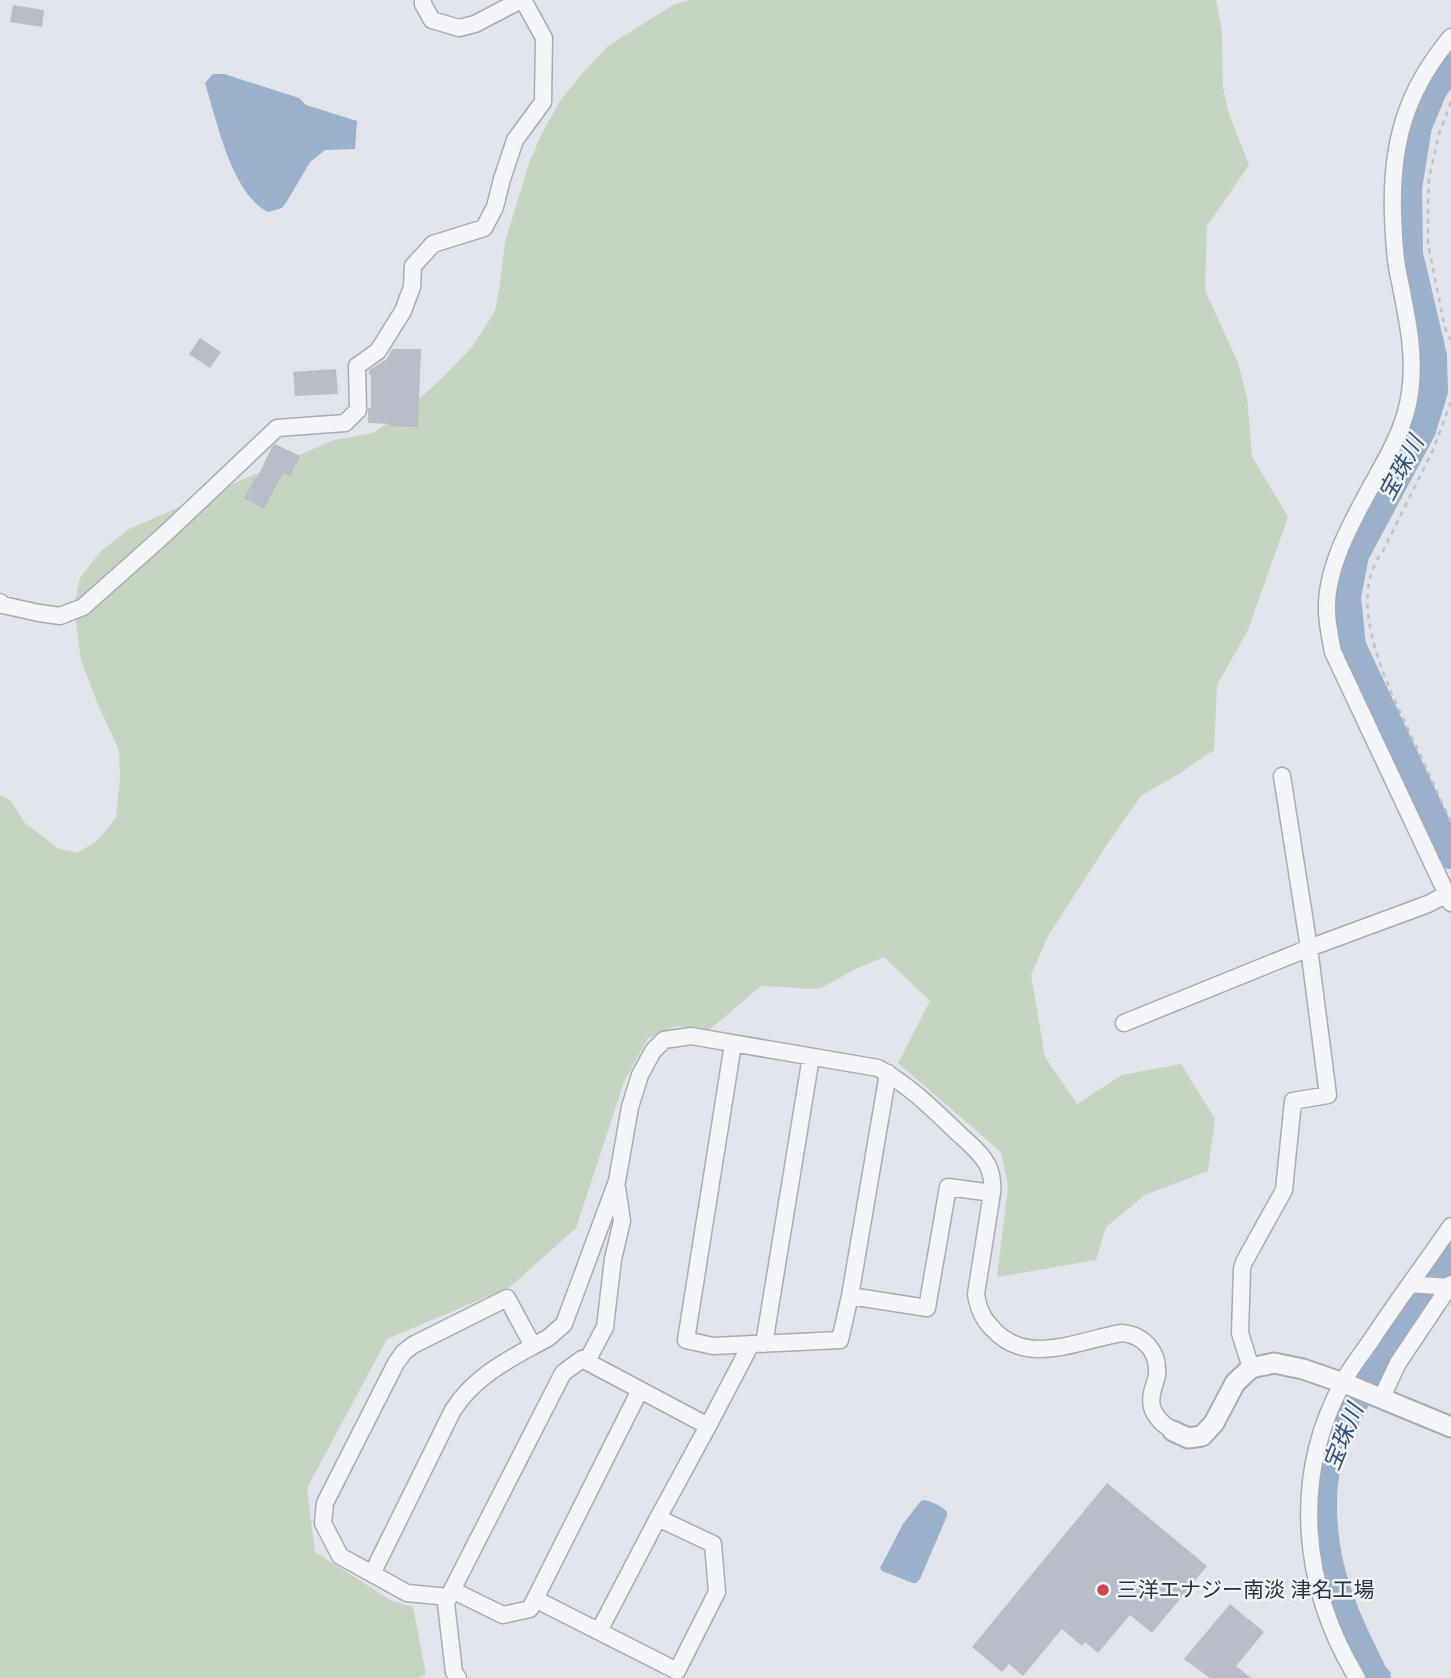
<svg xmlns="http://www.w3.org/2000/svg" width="1451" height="1678" font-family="'Fira Sans','Noto Sans JP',sans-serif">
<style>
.green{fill:#c6d4c2}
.water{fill:#9bb0ca}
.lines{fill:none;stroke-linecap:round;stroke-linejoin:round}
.river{stroke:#9bb0ca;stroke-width:28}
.building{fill:#b8bdc7}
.minor-casing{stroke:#a6abb4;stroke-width:19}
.tertiary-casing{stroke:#a6abb4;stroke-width:23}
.path{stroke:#bfc2c9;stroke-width:2.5;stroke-dasharray:5 5;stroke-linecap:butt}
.minor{stroke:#f4f5f8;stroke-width:16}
.tertiary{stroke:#f4f5f8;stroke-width:19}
.poi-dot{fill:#d04454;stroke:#f0f3f7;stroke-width:2.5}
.labels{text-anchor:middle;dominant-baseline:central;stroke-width:5;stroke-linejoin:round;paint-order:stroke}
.poi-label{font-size:21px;fill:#293142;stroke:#f0f3f7;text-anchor:start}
.water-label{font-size:23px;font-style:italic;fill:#324e76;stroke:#f0f3f7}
</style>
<rect width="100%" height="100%" fill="#e1e4ea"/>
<path class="green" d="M 690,0 L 1216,0 L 1222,32 L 1223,87 L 1228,111 L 1249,165 L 1207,226 L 1205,290 L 1238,363 L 1247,397 L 1252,456 L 1288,517 L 1248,630 L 1217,685 L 1214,750 L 1177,775 L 1141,796 L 1108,843 L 1048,936 L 1031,975 L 1045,1057 L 1077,1104 L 1122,1075 L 1181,1064 L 1215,1119 L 1208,1171 L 1145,1195 L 1106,1227 L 1096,1260 L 997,1277 L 1008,1187 L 1001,1152 L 898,1063 L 930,1001 L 884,957 L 856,969 L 819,989 L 761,986 L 708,1031 L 677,1026 L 648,1038 L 624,1082 L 576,1228 L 510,1287 L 387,1339 L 307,1488 L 315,1552 L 392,1601 L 413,1607 L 426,1674 L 418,1678 L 0,1678 L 0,795 L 10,800 L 25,823 L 59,849 L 77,853 L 97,841 L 116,818 L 120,778 L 119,750 L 99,707 L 81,661 L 74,606 L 80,578 L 101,551 L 129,529 L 334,440 L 373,433 L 407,410 L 442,378 L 472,347 L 495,311 L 500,283 L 505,242 L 529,163 L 543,131 L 560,101 L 582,74 L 608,46 L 673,5 Z"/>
<path class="water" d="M 213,74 L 224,74 L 299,98 L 306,105 L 357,121 L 355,149 L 325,150 L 310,162 L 289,198 L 282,208 L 268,212 C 231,193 217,121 205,83 Z
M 923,1500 C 931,1501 942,1506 947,1512 L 947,1516 L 920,1579 L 916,1583 L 913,1583 L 882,1571 L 880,1568 L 903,1524 L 920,1502 Z"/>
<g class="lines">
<path class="river" d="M 1451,65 L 1433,90 L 1418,126 L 1408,188 L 1409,254 L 1433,356 L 1434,391 L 1422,430 L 1355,555 L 1347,597 L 1352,646 L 1451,855
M 1377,1678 L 1374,1675 C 1357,1640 1339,1605 1330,1566 C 1323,1537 1320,1495 1327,1466 C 1335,1436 1350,1410 1365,1384 C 1392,1339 1422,1298 1451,1255"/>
</g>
<path class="building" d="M 13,5 L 44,10 L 42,27 L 10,22 Z
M 200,338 L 221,352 L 210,368 L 189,354 Z
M 392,349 L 421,349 L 418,427 L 390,426 L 390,424 L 368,423 L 368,408 L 371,408 L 371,375 L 369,375 L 369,370 L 387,359 Z
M 336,369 L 338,394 L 295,396 L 293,372 Z
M 275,444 L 300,456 L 290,476 L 283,473 L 264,509 L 244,498 L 255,478 L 257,478 L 272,447 Z
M 1107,1483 L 1207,1566 L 1152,1633 L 1130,1615 L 1098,1653 L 1085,1642 L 1082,1646 L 1062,1629 L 1023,1676 L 1009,1664 L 1002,1672 L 972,1647 Z
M 1230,1604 L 1264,1632 L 1236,1666 L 1251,1678 L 1210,1678 L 1184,1659 Z"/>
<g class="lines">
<g class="minor-casing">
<path id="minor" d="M 423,0 L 423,4 L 432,20 L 459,28 L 475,24 L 521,0
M 1451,37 C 1405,92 1391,144 1393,214 C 1394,234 1394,253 1398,272 C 1406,313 1416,352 1410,393 C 1406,422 1393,447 1379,472 C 1358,511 1328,560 1327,604 C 1326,620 1330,636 1333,652 L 1451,903
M 0,602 L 3,605 L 39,613 L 60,616 L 83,607 L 165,534 L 277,428 L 345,423 L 358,410 L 357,366 L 378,351 L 403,311 L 412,287 L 413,266 L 433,244 L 484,228 L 495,207 L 502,179 L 515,140 L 543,102 L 544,38 L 523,0
M 1124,1023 L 1309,948 L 1428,904 L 1451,892
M 733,1044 L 686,1340 L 713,1346 L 840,1340 L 850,1296 L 927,1308 L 948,1187 L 992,1193
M 1410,1284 L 1449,1287
M 850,1296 L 888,1073
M 764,1344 L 811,1057
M 587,1361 L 605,1327 L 613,1259 L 622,1221 L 617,1188
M 1251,1368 L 1240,1333 L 1242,1269 L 1244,1262 L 1284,1190 L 1293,1101 L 1328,1095 L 1309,948 L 1282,776
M 1381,1399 L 1398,1363 L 1451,1284
M 708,1426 L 751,1344
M 372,1574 L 453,1410 C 473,1379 502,1363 533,1346
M 452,1590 L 503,1615 L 530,1609 L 535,1599 L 677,1671 L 717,1592 L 713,1544 L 658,1518 L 708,1426 L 582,1359 L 563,1373 L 452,1590 L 446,1603 L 454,1672 L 458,1678
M 449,1597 L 407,1593 L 340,1556 L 323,1523 L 325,1503 L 396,1363 L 404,1352 L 413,1345 L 507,1298 L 533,1346 L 548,1338 L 564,1324 L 617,1181 L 630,1107 L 640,1075 L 653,1051 L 664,1040 L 691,1036 L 878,1068 C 909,1085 934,1110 959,1134 C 969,1143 982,1154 988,1166 C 992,1175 993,1184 992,1193 L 976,1294 C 978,1308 982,1318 992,1328 C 1027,1368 1078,1340 1122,1333 C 1144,1335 1159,1352 1157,1375 C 1155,1385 1149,1396 1152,1407 C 1155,1418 1164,1425 1173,1431
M 535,1599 L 640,1390
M 599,1631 L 658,1518
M 1357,1678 C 1302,1587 1291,1479 1342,1384 C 1350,1368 1362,1354 1372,1339 C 1397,1301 1425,1264 1451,1226"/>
</g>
<g class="tertiary-casing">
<path id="tertiary" d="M 1173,1431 L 1188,1438 L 1202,1436 L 1214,1423 L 1235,1383 L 1251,1368 L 1274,1363 L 1303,1369 L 1349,1385 L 1451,1427"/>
</g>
<path class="path" d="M 1451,102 L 1439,134 L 1429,179 L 1428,201 L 1428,244 L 1445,328 L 1451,341
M 1451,402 L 1433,450 L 1383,551 C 1343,602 1390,690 1413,739 C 1426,767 1438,794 1451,822"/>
<use href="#minor" class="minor"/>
<use href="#tertiary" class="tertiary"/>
</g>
<circle class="poi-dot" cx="1103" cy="1590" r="7"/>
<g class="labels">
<g class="poi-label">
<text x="1117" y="1590">三洋エナジー南淡 津名工場</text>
</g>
<g class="water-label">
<text transform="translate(1401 468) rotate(-62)">宝珠川</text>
<text transform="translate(1343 1437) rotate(-68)">宝珠川</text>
</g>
</g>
</svg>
